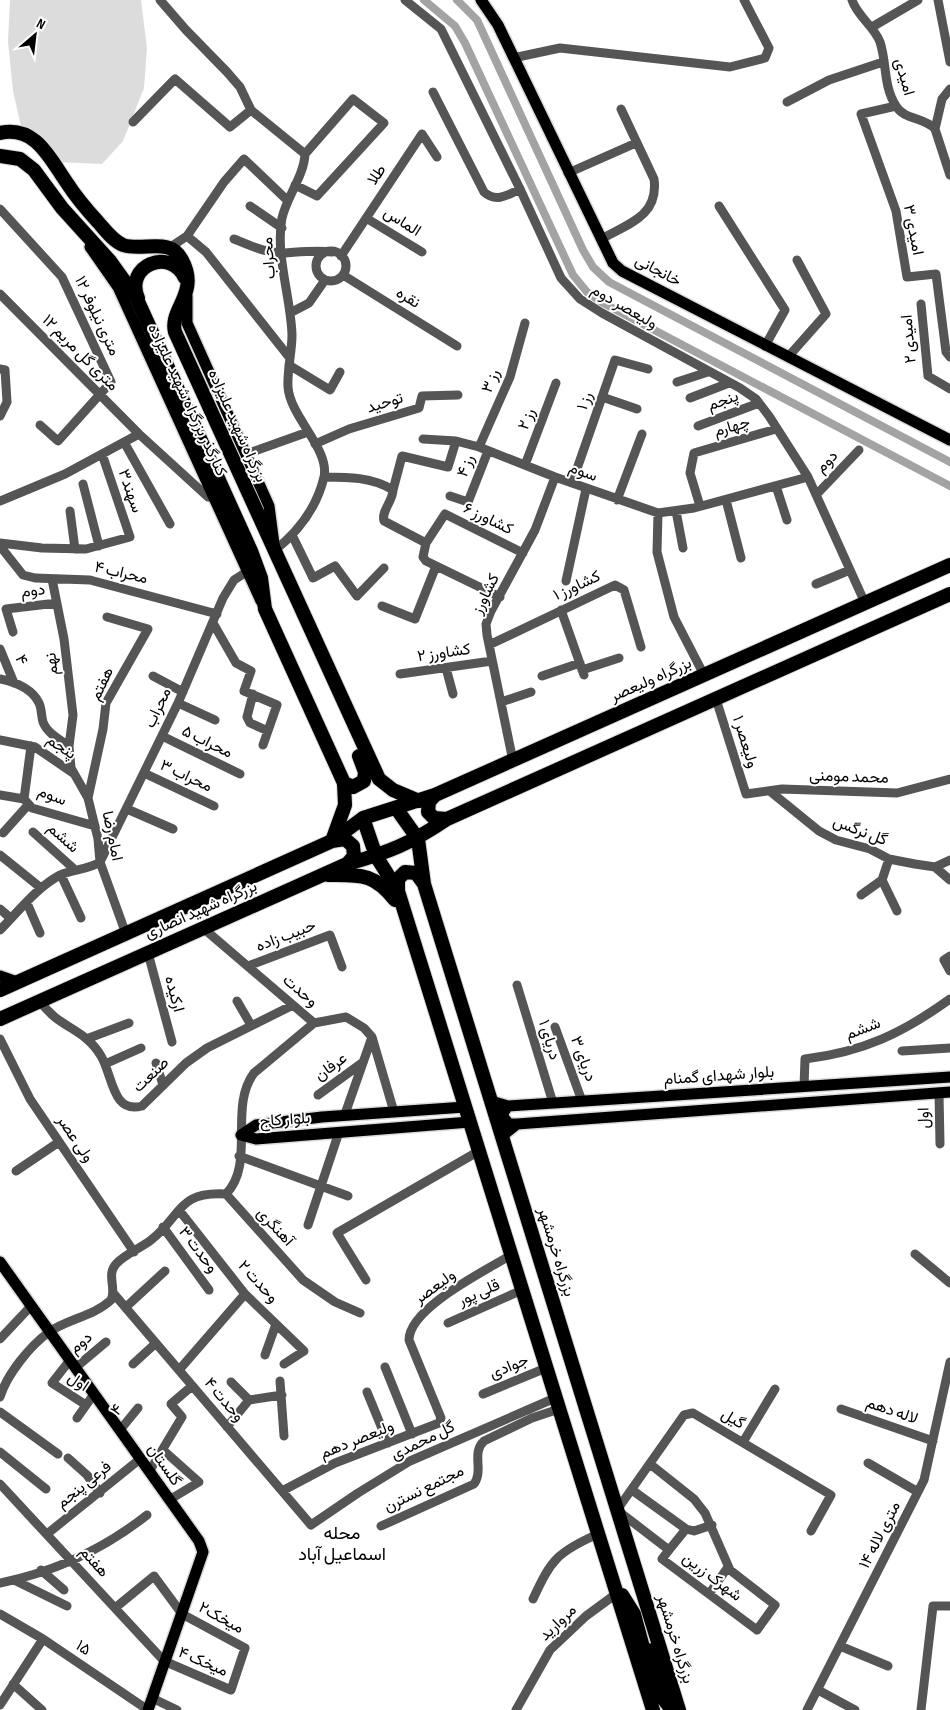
<svg xmlns="http://www.w3.org/2000/svg" width="950" height="1710" font-family="'Sofia Sans Condensed',Vazirmatn,sans-serif">
<style>
.green{fill:#dcdcdc}
.lines{fill:none;stroke-linecap:round;stroke-linejoin:round}
.canal{stroke:#a3a3a3;stroke-width:8}
.major-casing{stroke:#dbdbdb;stroke-width:14}
.highway-casing{stroke:#dbdbdb;stroke-width:16}
.minor{stroke:#555;stroke-width:9}
.major{stroke:#000;stroke-width:11}
.highway{stroke:#000;stroke-width:14}
.labels{text-anchor:middle;dominant-baseline:central;stroke-width:4;stroke-linejoin:round;paint-order:stroke}
.street-label{font-size:16px;fill:#000;stroke:#fff}
.neighbourhood-label{font-size:18px;fill:#000;stroke:#fff}
</style>
<rect width="100%" height="100%" fill="#fff"/>
<path class="green" d="M 10,0 L 141,0 L 147,48 L 144,88 L 123,141 L 102,164 L 56,162 L 23,135 L 13,91 L 8,42 Z"/>
<g class="lines">
<path class="canal" d="M 424,0 L 455,26 L 465,43 L 573,275 L 587,292 L 603,303 L 950,486
M 457,0 L 477,20 L 583,250 L 593,267 L 609,282 L 950,462"/>
<g class="major-casing">
<path id="major" d="M 481,0 L 498,25 L 613,263 L 622,271 L 950,440
M 90,247 L 118,287 L 261,601
M 187,296 L 187,323 L 269,506 L 274,544
M 0,976 L 17,982
M 491,1101 L 508,1106 L 950,1077
M 508,1106 L 503,1113 L 504,1118 L 509,1124 L 515,1124
M 241,1135 L 256,1139 L 470,1122
M 241,1135 L 256,1125 L 322,1117 L 465,1107
M 502,1136 L 517,1124 L 950,1092
M 0,1262 L 199,1541 L 203,1552 L 148,1710"/>
</g>
<g class="highway-casing">
<path id="highway" d="M 0,133 C 36,125 50,159 67,183 C 76,197 87,210 98,222 C 105,230 113,241 123,245 C 143,252 170,236 182,260 C 200,293 169,309 175,332 L 379,779 L 393,790 L 419,801
M 0,156 L 20,159 L 34,170 L 62,208 L 110,261 L 136,297 L 251,551 L 261,578 L 265,609 L 344,783 L 345,805 L 332,841
M 138,298 C 124,266 170,246 185,278
M 344,783 L 353,787 L 364,781 L 365,772 L 359,756
M 435,795 L 429,802 L 428,812 L 434,818 L 447,819
M 396,808 L 418,839 L 424,884 L 679,1710
M 363,818 L 376,856 L 398,891 L 653,1710
M 332,841 L 345,839 L 353,846 L 354,856 L 347,864
M 328,875 C 361,875 374,873 395,900
M 398,891 L 398,879 L 405,872 L 416,873 L 424,884
M 0,990 L 332,841 L 363,818 L 435,795 L 950,565
M 0,1019 L 347,864 C 387,853 412,843 447,819 L 950,594
M 622,1595 L 634,1614 L 644,1651
M 648,1650 L 662,1697 L 672,1710"/>
</g>
<path class="minor" d="M 160,0 L 186,30 L 227,72 L 240,87 L 251,110 L 305,154 C 304,176 287,196 282,218 C 275,254 291,298 292,335 C 292,352 287,370 288,387 C 290,417 330,449 324,477 C 317,507 298,532 274,551
M 405,0 L 441,29 L 520,189 L 561,278 L 580,299 L 602,313 L 740,388 L 756,399 L 769,416 L 808,477 L 865,603
M 852,0 C 857,16 874,26 880,42 C 887,63 883,86 896,106 C 904,120 924,117 935,129 L 950,175
M 938,0 L 950,62
M 872,27 L 918,0
M 513,58 L 560,48 L 730,67 L 765,58 L 769,48 L 744,0
M 433,92 L 484,192 C 496,203 508,195 520,189
M 787,102 L 829,80 L 883,62
M 896,106 L 861,114 L 896,211 L 907,277 L 936,274 L 946,352 L 950,357
M 133,122 L 175,79 L 230,127 L 251,110
M 935,129 L 942,99 L 950,89
M 568,173 L 636,143
M 295,185 L 317,196 L 384,123 L 353,99 L 305,154
M 250,206 L 282,228
M 719,206 L 785,310 L 765,346
M 0,209 L 62,277 L 111,382 L 58,441 L 40,425
M 366,218 L 422,252
M 187,236 L 206,252 L 289,357
M 234,239 C 251,246 266,253 284,253 C 300,252 316,250 332,252
M 601,239 C 628,224 659,216 654,179 L 621,109
M 169,248 L 187,236 L 224,182 L 244,159 L 288,201
M316 266a15 15 0 1 1 30 0a15 15 0 1 1-30 0Z
M 341,256 L 422,134 L 437,157
M 343,275 L 457,346
M 0,294 L 139,434 L 208,497 L 213,496
M 921,304 L 928,376 L 950,389
M 290,313 L 309,303 L 325,280
M 788,357 L 826,314 L 797,260
M 289,365 L 330,390 L 340,372
M 0,369 L 5,370 L 7,402 L 0,416
M 677,382 L 708,372
M 602,397 L 637,409
M 690,398 L 729,383
M 698,426 L 759,403
M 423,439 L 456,441
M 124,442 L 170,524
M 315,444 L 349,429 L 419,408 L 422,396 L 458,395
M 479,447 L 510,377 L 525,323
M 249,453 L 308,432
M 525,465 L 556,383
M 324,477 C 348,477 372,477 393,490 C 393,501 381,511 384,521 L 426,543 L 423,557 L 426,561 L 500,597
M 572,483 L 615,360 L 648,369
M 83,484 L 99,546
M 776,486 L 787,520
M 393,490 L 402,456 L 448,467 L 456,441 L 479,447 L 555,477 L 658,513 L 694,508 L 808,477
M 816,495 L 859,450
M 450,496 L 468,502 L 488,451
M 617,500 L 642,434
M 726,500 L 741,558
M 0,501 L 65,474 L 139,434
M 700,506 L 690,473 L 694,453 L 776,429
M 70,511 L 75,549
M 676,511 L 683,548
M 658,513 L 657,552 L 674,617 L 704,675
M 293,537 L 313,578 L 335,566 L 357,596 L 384,568
M 0,543 L 42,548 L 86,549 L 130,537 L 102,454
M 426,543 L 445,514 L 523,553
M 0,546 L 23,575 L 35,578 L 90,580 L 217,614
M 52,579 L 64,639 L 73,715 L 69,746 L 71,768 L 88,798 L 98,839 L 100,862 L 126,934
M 566,581 L 586,489
M 816,584 L 850,570
M 382,606 L 415,619 L 436,566
M 561,610 L 584,675
M 213,623 L 236,663 L 251,671 L 244,691 L 277,705 L 263,745
M 13,632 L 6,609 L 57,603
M 489,645 L 615,585 L 624,590 L 641,647
M 0,649 L 14,683
M 446,668 L 453,694
M 582,670 L 619,658
M 400,674 L 492,661
M 153,676 L 183,692
M 542,676 L 580,663
M 0,679 C 15,682 32,689 39,703 C 42,709 41,716 43,722 C 47,733 60,740 69,746
M 253,694 L 247,717 L 250,723 L 268,731
M 716,699 L 746,794 L 782,789 L 897,793 L 950,779
M 501,702 L 531,692
M 178,703 L 215,720
M 162,736 L 240,774
M 0,740 L 35,747 L 73,773
M 513,761 L 487,635 L 486,624 L 491,611 L 535,530 L 555,477
M 144,773 L 214,806
M 771,792 L 819,831 L 836,840 L 870,849 L 889,859 L 915,864 L 935,867 L 950,860
M 0,795 L 24,799 L 32,808 L 95,826
M 88,798 L 103,729 L 106,703 L 148,629 L 107,617
M 24,799 L 31,746
M 127,809 L 173,829
M 33,832 L 73,868
M 3,833 L 28,805
M 0,855 L 41,888
M 889,859 L 882,880 L 897,911
M 935,867 L 950,880
M 61,875 L 81,918
M 861,895 L 882,880
M 27,903 L 40,933
M 0,909 L 8,916
M 203,928 L 314,1023
M 0,930 C 19,911 36,888 60,875 C 73,869 88,870 100,862 L 178,703 L 223,598 L 234,580 L 248,571
M 148,953 L 172,1042
M 950,956 L 944,960 L 950,971
M 248,966 L 330,935 L 342,967
M 517,985 L 553,1103
M 40,1001 C 59,1029 84,1027 101,1056 C 113,1076 112,1114 142,1106 L 186,1063 L 207,1048 L 293,1005
M 237,1001 L 251,1025
M 555,1027 L 582,1101
M 89,1038 L 129,1023
M 0,1039 L 30,1099 L 134,1252
M 902,1051 L 950,1048
M 156,1063 L 163,1085
M 105,1064 L 141,1048
M 804,1087 L 805,1059 C 863,1052 903,1033 950,999
M 939,1093 L 940,1144
M 318,1095 L 362,1063
M 345,1114 L 372,1037
M 239,1156 L 348,1196
M 16,1171 L 59,1142
M 226,1194 L 303,1280 L 335,1302 L 360,1313
M 179,1210 L 245,1294 L 304,1351 L 284,1364
M 308,1225 L 339,1132
M 163,1227 L 209,1290
M 915,1254 L 950,1283
M 366,1280 L 337,1233 L 479,1151
M 114,1294 L 311,1525 L 358,1493 L 410,1461 L 555,1398
M 126,1307 L 165,1271
M 448,1323 L 522,1290
M 0,1339 L 31,1306
M 265,1355 L 276,1324
M 70,1360 L 52,1383 L 86,1405
M 133,1364 L 156,1343
M 385,1367 L 412,1434
M 75,1368 L 106,1342
M 179,1370 L 245,1294
M 280,1381 L 284,1436
M 231,1382 L 249,1400
M 367,1392 L 388,1443
M 483,1394 L 546,1368
M 0,1397 C 7,1374 30,1346 49,1332 C 68,1319 94,1316 111,1300 C 117,1289 106,1275 116,1264 C 125,1254 141,1248 151,1240 C 182,1216 177,1191 226,1194 C 256,1163 228,1108 254,1073 L 314,1023 L 346,1017 L 364,1028 L 372,1037 L 394,1112
M 841,1409 L 933,1441
M 0,1412 L 58,1454
M 77,1418 L 94,1394
M 227,1427 L 249,1400 L 282,1395
M 120,1430 L 138,1408
M 743,1442 L 775,1389
M 163,1450 L 199,1482 L 169,1500
M 0,1452 L 46,1489
M 68,1458 L 87,1475 L 100,1493
M 868,1463 L 918,1492
M 650,1464 L 694,1499 L 705,1513 L 730,1570 L 775,1605 L 757,1630 L 662,1559 L 669,1550 L 617,1510 L 684,1415 L 693,1413 L 831,1495 L 811,1531
M 149,1472 L 182,1417 L 171,1404 L 192,1386
M 0,1484 L 164,1661 L 231,1690 L 245,1648 L 182,1614 L 154,1576 L 115,1608
M 632,1490 L 686,1529 L 694,1531 L 712,1525
M 282,1491 L 335,1463 L 439,1423 L 441,1418 L 409,1340 C 409,1308 485,1271 511,1255
M 381,1526 L 474,1484 C 484,1470 471,1453 484,1441 L 532,1418 L 559,1409
M 47,1534 L 140,1459
M 669,1550 L 686,1529
M 41,1570 L 64,1590
M 14,1580 L 67,1606
M 0,1583 C 54,1572 104,1549 147,1515
M 709,1594 L 728,1567
M 533,1599 C 551,1560 557,1552 598,1534
M 0,1614 L 43,1639 L 148,1710
M 840,1646 L 888,1666
M 13,1684 L 42,1710
M 818,1690 L 855,1710
M 152,1698 L 177,1710
M 0,1705 L 43,1639
M 516,1710 L 550,1650 L 586,1616 L 616,1594
M 807,1710 L 924,1480 L 950,1362
M 921,1710 L 933,1606 L 950,1606"/>
<use href="#major" class="major"/>
<use href="#highway" class="highway"/>
</g>
<g class="labels">
<g class="street-label">
<text transform="translate(904 77) rotate(74)">امیدی</text>
<text transform="translate(377 175) rotate(-56)">طلا</text>
<text transform="translate(402 222) rotate(32)">الماس</text>
<text transform="translate(913 230) rotate(79)">امیدی ۳</text>
<text transform="translate(269 258) rotate(-94)">محراب</text>
<text transform="translate(658 271) rotate(28)">خانجانی</text>
<text transform="translate(408 298) rotate(32)">نقره</text>
<text transform="translate(624 307) rotate(30)">ولیعصر دوم</text>
<text transform="translate(97 316) rotate(65)">۱۲ متری نیلوفر</text>
<text transform="translate(909 339) rotate(-95)">امیدی ۲</text>
<text transform="translate(80 353) rotate(45)">۱۲ متری گل مریم</text>
<text transform="translate(491 381) rotate(-68)">رز ۳</text>
<text transform="translate(187 400) rotate(65)">کنارگذر بزرگراه شهید علیزاده</text>
<text transform="translate(585 401) rotate(-71)">رز ۱</text>
<text transform="translate(723 401) rotate(-20)">پنجم</text>
<text transform="translate(385 403) rotate(-17)">توحید</text>
<text transform="translate(527 419) rotate(-69)">رز ۲</text>
<text transform="translate(237 426) rotate(66)">بزرگراه شهید علیزاده</text>
<text transform="translate(732 427) rotate(-16)">چهارم</text>
<text transform="translate(827 462) rotate(-46)">دوم</text>
<text transform="translate(466 466) rotate(-69)">رز ۴</text>
<text transform="translate(583 472) rotate(20)">سوم</text>
<text transform="translate(130 491) rotate(71)">سهند۳</text>
<text transform="translate(488 519) rotate(26)">کشاورز ۶</text>
<text transform="translate(121 573) rotate(13)">محراب ۴</text>
<text transform="translate(577 586) rotate(-25)">کشاورز ۱</text>
<text transform="translate(33 591) rotate(-7)">دوم</text>
<text transform="translate(486 594) rotate(-64)">کشاورز</text>
<text transform="translate(444 653) rotate(-8)">کشاورز ۲</text>
<text transform="translate(21 660) rotate(67)">۴</text>
<text transform="translate(52 664) rotate(-97)">نهم</text>
<text transform="translate(651 680) rotate(-24)">بزرگراه ولیعصر</text>
<text transform="translate(102 684) rotate(-65)">هفتم</text>
<text transform="translate(158 708) rotate(-65)">محراب</text>
<text transform="translate(207 742) rotate(26)">محراب ۵</text>
<text transform="translate(745 742) rotate(73)">ولیعصر ۱</text>
<text transform="translate(61 747) rotate(34)">پنجم</text>
<text transform="translate(186 776) rotate(25)">محراب ۳</text>
<text transform="translate(849 777) rotate(2)">محمد مومنی</text>
<text transform="translate(52 796) rotate(21)">سوم</text>
<text transform="translate(860 831) rotate(21)">گل نرگس</text>
<text transform="translate(112 836) rotate(78)">امام رضا</text>
<text transform="translate(63 838) rotate(42)">ششم</text>
<text transform="translate(201 910) rotate(-24)">بزرگراه شهید انصاری</text>
<text transform="translate(286 936) rotate(-21)">حبیب زاده</text>
<text transform="translate(300 991) rotate(41)">وحدت</text>
<text transform="translate(174 994) rotate(75)">ارکیده</text>
<text transform="translate(863 1029) rotate(-21)">ششم</text>
<text transform="translate(549 1040) rotate(73)">دریای ۱</text>
<text transform="translate(583 1059) rotate(70)">دریای ۳</text>
<text transform="translate(331 1067) rotate(-36)">عرفان</text>
<text transform="translate(151 1075) rotate(-44)">صنعت</text>
<text transform="translate(719 1076) rotate(-4)">بلوار شهدای گمنام</text>
<text transform="translate(924 1118) rotate(-91)">اول</text>
<text transform="translate(285 1120) rotate(-4)">بلوار کاج</text>
<text transform="translate(75 1139) rotate(56)">ولی عصر</text>
<text transform="translate(275 1227) rotate(47)">آهنگری</text>
<text transform="translate(198 1250) rotate(53)">وحدت ۳</text>
<text transform="translate(556 1252) rotate(73)">بزرگراه خرمشهر</text>
<text transform="translate(258 1282) rotate(48)">وحدت ۲</text>
<text transform="translate(435 1287) rotate(-36)">ولیعصر</text>
<text transform="translate(479 1293) rotate(-24)">قلی پور</text>
<text transform="translate(81 1343) rotate(-39)">دوم</text>
<text transform="translate(509 1367) rotate(-22)">جوادی</text>
<text transform="translate(78 1382) rotate(34)">اول</text>
<text transform="translate(224 1400) rotate(50)">وحدت ۴</text>
<text transform="translate(117 1410) rotate(-50)">۴</text>
<text transform="translate(892 1411) rotate(19)">لاله دهم</text>
<text transform="translate(733 1419) rotate(31)">گیل</text>
<text transform="translate(357 1440) rotate(-22)">ولیعصر دهم</text>
<text transform="translate(423 1441) rotate(-26)">گل محمدی</text>
<text transform="translate(164 1465) rotate(55)">گلستان</text>
<text transform="translate(84 1485) rotate(-39)">فرعی پنجم</text>
<text transform="translate(424 1489) rotate(-26)">مجتمع نسترن</text>
<text transform="translate(880 1535) rotate(-63)">۱۴ متری لاله</text>
<text transform="translate(94 1562) rotate(48)">هفتم</text>
<text transform="translate(712 1577) rotate(37)">شهرک زرین</text>
<text transform="translate(221 1618) rotate(29)">میخک۲</text>
<text transform="translate(558 1623) rotate(-44)">مروارید</text>
<text transform="translate(675 1639) rotate(73)">بزرگراه خرمشهر</text>
<text transform="translate(83 1648) rotate(34)">۱۵</text>
<text transform="translate(203 1662) rotate(23)">میخک ۴</text>
</g>
<g class="neighbourhood-label">
<text x="342" y="1533">محله<tspan x="342" dy="21">اسماعیل آباد</tspan></text>
</g>
</g>
<g transform="translate(35 35) rotate(28)" stroke="#ffffff" stroke-width="4" paint-order="stroke">
<path d="M0-4L9 19L0 12L-9 19Z" fill="#000000"/>
<text y="-8" font-size="14" font-weight="bold" text-anchor="middle" fill="#000000">N</text>
</g>
</svg>
